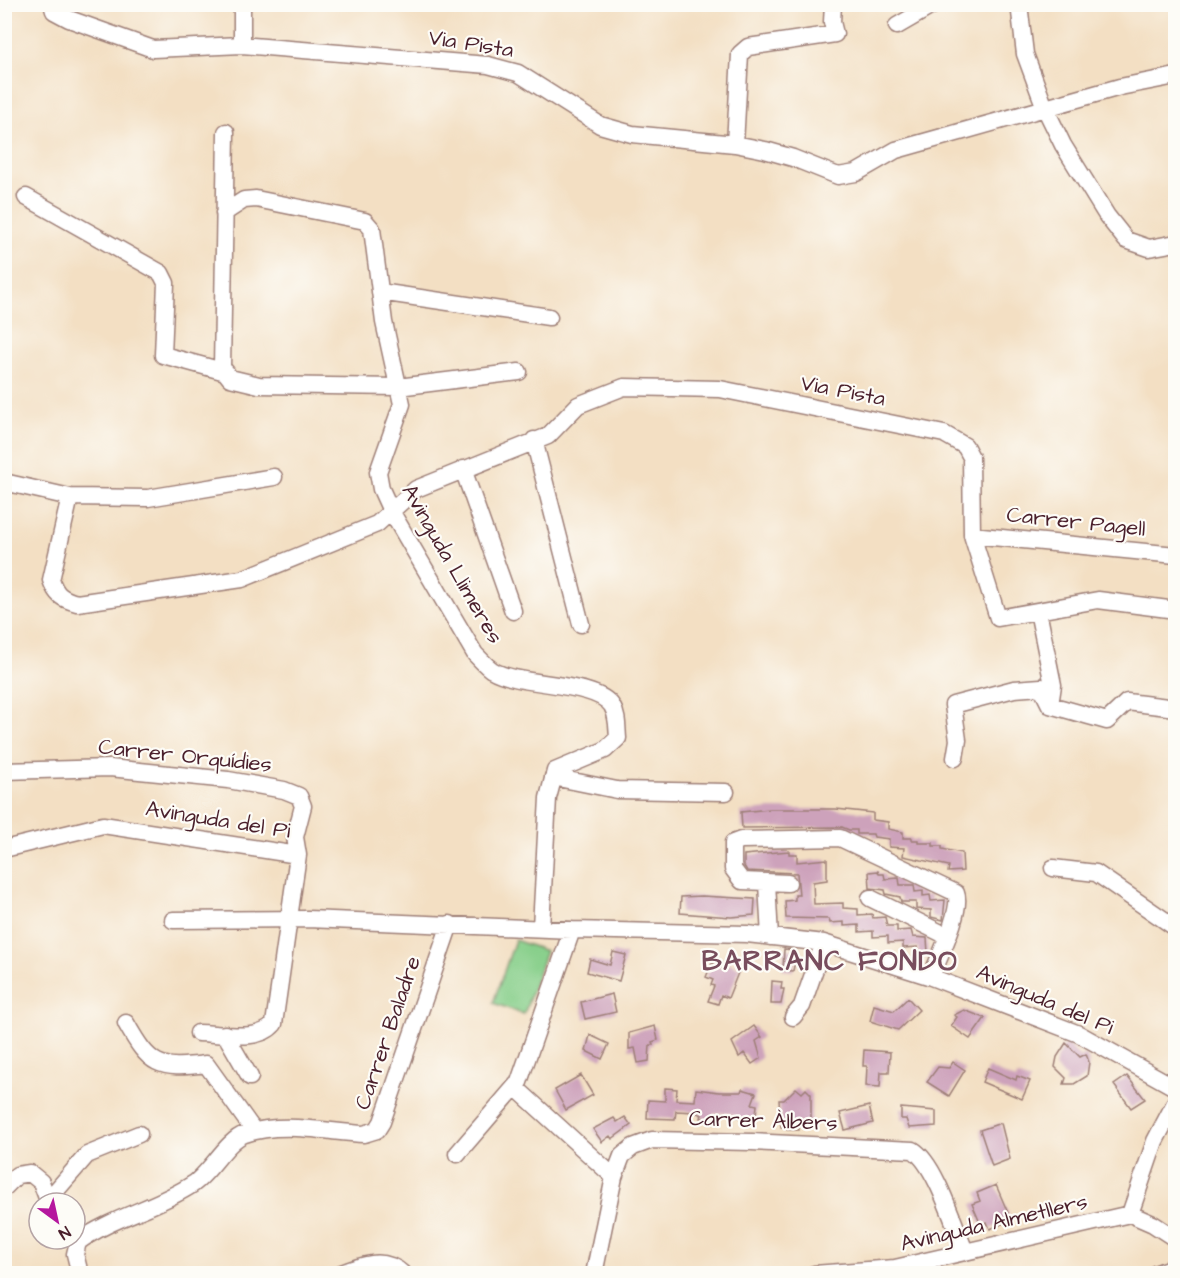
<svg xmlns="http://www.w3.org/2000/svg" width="1180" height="1278" font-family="'Architects Daughter',sans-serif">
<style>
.green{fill:#87cf8a;stroke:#68775a;stroke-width:1.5}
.building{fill:#cda2bb}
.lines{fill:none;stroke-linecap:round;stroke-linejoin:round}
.minor-casing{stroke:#9e7f77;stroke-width:19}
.minor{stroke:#fff;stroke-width:16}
.labels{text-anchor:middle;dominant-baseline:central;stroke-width:4.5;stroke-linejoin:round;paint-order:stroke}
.street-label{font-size:22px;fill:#4a1f2b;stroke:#fdfcf7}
.district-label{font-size:28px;font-weight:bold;letter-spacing:1.5px;fill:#784d5d;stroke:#fdfcf7}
</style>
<rect width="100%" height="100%" fill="#fdfcf7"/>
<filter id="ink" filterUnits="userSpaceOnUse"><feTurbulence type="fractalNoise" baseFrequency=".0167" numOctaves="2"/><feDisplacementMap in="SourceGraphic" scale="12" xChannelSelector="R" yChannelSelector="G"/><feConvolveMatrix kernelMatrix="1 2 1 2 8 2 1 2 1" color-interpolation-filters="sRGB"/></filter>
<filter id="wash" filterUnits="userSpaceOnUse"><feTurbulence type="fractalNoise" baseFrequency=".008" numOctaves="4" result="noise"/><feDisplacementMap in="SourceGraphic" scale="24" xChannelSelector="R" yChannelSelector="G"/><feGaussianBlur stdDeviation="1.35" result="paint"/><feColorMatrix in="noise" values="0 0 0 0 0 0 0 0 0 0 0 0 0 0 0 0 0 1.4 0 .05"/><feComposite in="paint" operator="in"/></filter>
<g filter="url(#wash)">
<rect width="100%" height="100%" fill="#f3dfc3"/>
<path class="green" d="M 515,940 L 546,951 L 524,1014 L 493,1003 Z"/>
<g id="blocks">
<path class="building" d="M 770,809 L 836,809 L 873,813 L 873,820 L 888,822 L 888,829 L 903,832 L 903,838 L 912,838 L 912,840 L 918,840 L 918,843 L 933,843 L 933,846 L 942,846 L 942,849 L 962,853 L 963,871 L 948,872 L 949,866 L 903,856 L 904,848 L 889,847 L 889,839 L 874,837 L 873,834 L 857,834 L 857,830 L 849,830 L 842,827 L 742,828 L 741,812 Z
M 789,851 L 789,854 L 797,854 L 797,862 L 827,859 L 827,880 L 813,882 L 814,904 L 843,903 L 843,908 L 858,909 L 858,915 L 872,914 L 873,918 L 885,917 L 887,926 L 897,926 L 897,931 L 911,930 L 913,937 L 927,938 L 928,953 L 918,954 L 918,947 L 903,948 L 903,942 L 888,943 L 888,936 L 873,937 L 873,931 L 859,932 L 859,925 L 844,926 L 844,922 L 830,923 L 829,919 L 786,918 L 785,901 L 795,900 L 795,895 L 799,895 L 797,873 L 747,871 L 744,866 L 744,855 Z
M 878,871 L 879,874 L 884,874 L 885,879 L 899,878 L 900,885 L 914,885 L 915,892 L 923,891 L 923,896 L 930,895 L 931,901 L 945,900 L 943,920 L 931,917 L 931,910 L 916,909 L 916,902 L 901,902 L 900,897 L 886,894 L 885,890 L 870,888 L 869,872 Z
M 702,896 L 755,899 L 754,915 L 731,917 L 680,913 L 681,897 Z
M 784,949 L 794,950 L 793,956 L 796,956 L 793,971 L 783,970 Z
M 613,952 L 626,955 L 619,981 L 587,972 L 590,959 L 610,965 Z
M 725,961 L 740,968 L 728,998 L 721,995 L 718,1004 L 708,1001 L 714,986 L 711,985 L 713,980 L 706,977 L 712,963 L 723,968 Z
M 772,981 L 782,982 L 781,989 L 784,989 L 781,1004 L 771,1004 Z
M 612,994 L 616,1012 L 585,1019 L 581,1002 Z
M 908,998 L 919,1010 L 898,1030 L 870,1021 L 874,1005 L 894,1011 Z
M 964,1010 L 985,1018 L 970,1039 L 951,1026 L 957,1017 L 954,1015 Z
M 655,1026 L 658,1040 L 652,1042 L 653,1045 L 650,1045 L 649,1061 L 638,1063 L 635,1048 L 629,1049 L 629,1033 Z
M 754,1026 L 762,1037 L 756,1041 L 761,1058 L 752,1064 L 744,1053 L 739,1057 L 732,1042 Z
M 590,1035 L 609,1044 L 602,1059 L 586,1051 Z
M 1066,1043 L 1080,1057 L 1086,1054 L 1089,1062 L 1087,1076 L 1074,1084 L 1064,1084 L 1066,1078 L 1055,1067 L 1057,1057 Z
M 864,1050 L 890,1052 L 889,1072 L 881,1072 L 880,1087 L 866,1086 L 867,1066 L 863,1066 Z
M 953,1062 L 965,1070 L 949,1096 L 927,1082 L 938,1067 L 949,1068 Z
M 988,1068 L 1016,1080 L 1017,1076 L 1030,1081 L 1022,1099 L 982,1082 Z
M 581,1075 L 593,1095 L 566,1110 L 555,1090 Z
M 1127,1076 L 1145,1099 L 1131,1108 L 1114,1085 Z
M 665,1088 L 677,1089 L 676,1100 L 695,1101 L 696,1089 L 719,1092 L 741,1092 L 742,1089 L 756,1093 L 752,1104 L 757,1105 L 755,1124 L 728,1113 L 714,1113 L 713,1120 L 701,1118 L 702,1115 L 695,1112 L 676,1111 L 675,1119 L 647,1118 L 648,1100 L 665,1101 Z
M 796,1088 L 802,1093 L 806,1089 L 811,1094 L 811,1123 L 799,1123 L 799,1130 L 787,1130 L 787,1127 L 781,1127 L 779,1100 L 784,1100 Z
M 869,1106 L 873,1123 L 845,1130 L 840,1113 Z
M 901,1108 L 936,1111 L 936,1126 L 909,1128 L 906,1119 L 901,1119 Z
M 625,1117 L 631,1125 L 612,1139 L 610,1136 L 602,1142 L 593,1129 L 614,1118 L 617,1122 Z
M 1001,1123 L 1010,1159 L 992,1166 L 980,1130 Z
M 996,1185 L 1011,1220 L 990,1229 L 987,1222 L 981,1225 L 972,1204 L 980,1201 L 977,1193 Z"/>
</g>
</g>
<g filter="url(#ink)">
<use href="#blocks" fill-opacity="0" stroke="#9e7f77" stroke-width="1.5"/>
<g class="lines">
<g class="minor-casing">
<path id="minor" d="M 52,4 L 54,11 L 69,19 L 153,49 L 242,45 L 488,65 L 518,73 L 600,125 L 632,134 L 735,144 L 765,150 L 793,158 L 838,176 L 856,173 L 896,150 L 1120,87 L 1176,76
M 242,4 L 242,45
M 1019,4 L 1025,54 L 1045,108 L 1063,145 L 1107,216 L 1126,240 L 1149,248 L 1176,243
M 897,26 L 935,4
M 226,132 L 222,368 L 230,378 L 259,385 L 398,387 L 519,372
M 735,144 L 740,54 L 748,47 L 835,34 L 832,22 L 833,4
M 26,197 L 161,273 L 166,283 L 163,355 L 226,372
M 224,213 L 244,200 L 256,199 L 365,221 L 372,229 L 384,322 L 402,404 L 378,472 L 381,489 L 391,511 L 475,654 C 480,659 486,666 492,670 C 520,687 596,681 612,706 C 618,716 617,728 618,738 L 605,750 L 555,771 L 548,798 L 541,927
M 380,292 L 549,317
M 534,440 L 581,624
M 463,469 L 513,611
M 4,482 L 70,497 L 51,580 C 56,595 62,599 77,603 L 242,579 L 377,524 L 416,489 L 548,436 L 578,405 L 624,387 L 720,389 L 944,434 L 965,446 L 971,457 L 972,535 L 998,618 L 1098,600 L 1176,610
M 70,497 L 148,498 L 274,477
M 972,535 L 1176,555
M 1038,611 L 1053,685 L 1050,705
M 955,758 L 958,740 L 953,705 L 1014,689 L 1041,687 L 1050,705 L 1107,721 L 1127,702 L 1176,708
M 4,771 L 110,768 L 228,780 L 284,790 L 299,796 L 303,806 L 295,837 L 298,855
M 553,777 L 617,790 L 726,792
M 4,849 L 103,825 L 298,855 L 274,1024 C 258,1043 221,1033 198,1033
M 1053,868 L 1096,873 L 1176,928
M 767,883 L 770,937
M 788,883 L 742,881 L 733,869 L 733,843 L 741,840 L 840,838 L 956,893 C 963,910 938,959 931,977
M 870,898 L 947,936
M 173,920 L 308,919 L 572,930 L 519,1082 L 457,1154
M 572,930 L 747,934 L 824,943 L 931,977 L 1079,1034 L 1176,1088
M 793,1017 L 802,1006 L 824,943
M 126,1023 C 150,1066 158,1070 206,1064 L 254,1131
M 225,1034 L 250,1077
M 515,1087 L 614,1177
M 4,1188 L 17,1175 L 30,1173 L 41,1182 L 49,1203
M 48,1200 L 87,1155 L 139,1134
M 1130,1214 L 1155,1141 L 1176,1101
M 80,1274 L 75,1254 L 78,1242 C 112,1217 157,1208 193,1184 C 210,1173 227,1140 245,1134 C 281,1121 327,1132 364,1134 L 377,1130 L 382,1122 L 450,924
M 339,1274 C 361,1265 384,1256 403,1274
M 594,1274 L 614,1177 L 622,1156 L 633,1147 L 652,1140 L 752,1142 L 913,1150 C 935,1163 954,1225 965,1251
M 814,1274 L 895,1268 L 1130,1214 L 1153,1224 L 1176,1239
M 1155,1274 L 1176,1266"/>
</g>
<use href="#minor" class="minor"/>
</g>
</g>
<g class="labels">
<g class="street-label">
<text transform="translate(471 44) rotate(9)">Via Pista</text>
<text transform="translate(843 391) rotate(11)">Via Pista</text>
<text transform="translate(1076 522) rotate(6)">Carrer Pagell</text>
<text transform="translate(452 564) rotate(60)">Avinguda Llimeres</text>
<text transform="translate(185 756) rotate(6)">Carrer Orquídies</text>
<text transform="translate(218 820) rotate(9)">Avinguda del Pi</text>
<text transform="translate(1045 1000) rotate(23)">Avinguda del Pi</text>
<text transform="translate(388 1033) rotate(-71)">Carrer Baladre</text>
<text transform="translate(763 1121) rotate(2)">Carrer Àlbers</text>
<text transform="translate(994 1223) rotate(-13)">Avinguda Almetllers</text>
</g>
<g class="district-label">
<text x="830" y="961">BARRANC FONDO</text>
</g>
</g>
<rect width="1180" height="1278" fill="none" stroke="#fdfcf7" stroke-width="24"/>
<g transform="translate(57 1221) rotate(147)"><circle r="28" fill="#fdfcf7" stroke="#b5a4a5" stroke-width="1.5"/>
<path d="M0-4.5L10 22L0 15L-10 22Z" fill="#b5179e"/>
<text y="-9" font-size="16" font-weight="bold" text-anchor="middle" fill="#4a1f2b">N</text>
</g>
</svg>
